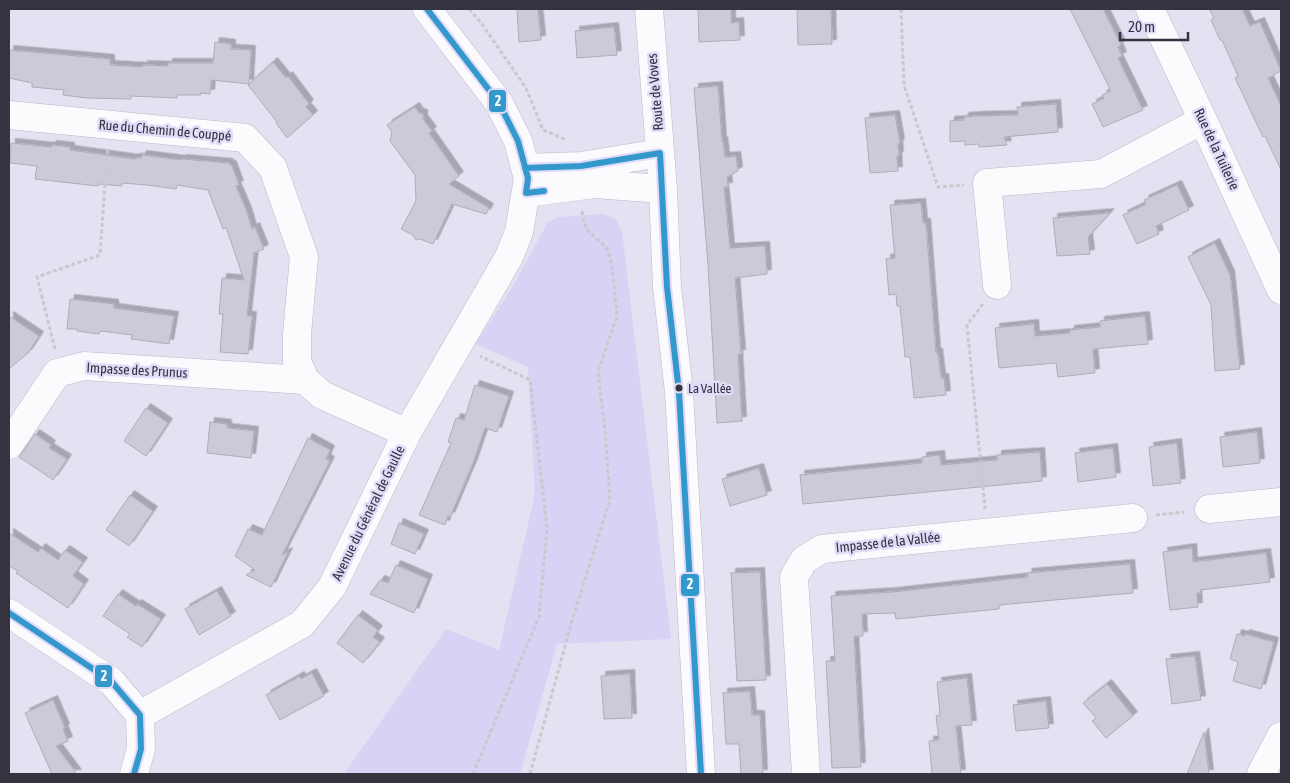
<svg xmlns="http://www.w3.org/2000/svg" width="1290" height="783" font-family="'Asap Condensed',sans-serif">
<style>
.green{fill:#d8d2f5}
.building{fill:#cccad8;stroke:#afacb9;filter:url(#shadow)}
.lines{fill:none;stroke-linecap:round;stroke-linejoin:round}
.minor-casing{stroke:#bcbac7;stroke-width:29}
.path{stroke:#c9c8cd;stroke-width:3;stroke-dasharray:4 2.5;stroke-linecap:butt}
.minor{stroke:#fbfafd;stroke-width:28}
.bus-1-casing{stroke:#e0dbf8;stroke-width:10}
.bus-1{stroke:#39c;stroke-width:6}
.bus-dot{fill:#35333f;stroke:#e0dbf8;stroke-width:2}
.labels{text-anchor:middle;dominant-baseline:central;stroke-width:5;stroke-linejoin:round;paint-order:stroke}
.bus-label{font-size:13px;fill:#35333f;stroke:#e0dbf8;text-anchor:start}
.street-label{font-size:14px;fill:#35333f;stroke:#e0dbf8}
.line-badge{stroke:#e0dbf8;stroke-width:2}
.badge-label{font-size:14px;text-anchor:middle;font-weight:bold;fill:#fff}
</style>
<defs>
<filter id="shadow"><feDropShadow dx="4.5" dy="-4.5" stdDeviation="0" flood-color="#0004"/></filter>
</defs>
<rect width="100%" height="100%" fill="#e4e1f2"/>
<path class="green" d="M 603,214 L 616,219 L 622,232 L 671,639 L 557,644 L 520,774 L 344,774 L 446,629 L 499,650 L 535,494 L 528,367 L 476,344 L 514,284 L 548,222 L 559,217 Z"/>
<path class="building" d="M 517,9 L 538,9 L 541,40 L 519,42 Z
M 698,9 L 731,9 L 731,23 L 739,22 L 740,40 L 699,42 Z
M 797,9 L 831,9 L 832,44 L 798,45 Z
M 1070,9 L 1103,9 L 1121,45 L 1118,47 L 1122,56 L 1118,58 L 1143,110 L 1103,127 L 1092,104 L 1104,98 L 1102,95 L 1111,91 Z
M 1209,9 L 1242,9 L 1250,26 L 1260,22 L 1281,71 L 1268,78 L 1281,106 L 1281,170 L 1265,136 L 1263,137 L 1235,78 L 1238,76 L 1222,40 L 1220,40 L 1211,20 L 1214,18 Z
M 614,27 L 617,55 L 577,58 L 575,31 Z
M 215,42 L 231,44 L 231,49 L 251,50 L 249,84 L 211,80 L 210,94 L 200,93 L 201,95 L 177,95 L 177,98 L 131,96 L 131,99 L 87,98 L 63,95 L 64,90 L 32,87 L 32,83 L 9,78 L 9,50 L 110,59 L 110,65 L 143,67 L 143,65 L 168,66 L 168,63 L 213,63 Z
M 273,62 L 286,78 L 288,76 L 309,104 L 306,107 L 313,115 L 287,138 L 276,123 L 277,122 L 248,85 Z
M 718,86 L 722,142 L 723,141 L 725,157 L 736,156 L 738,171 L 727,177 L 728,187 L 724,187 L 730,248 L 765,246 L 767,274 L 735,278 L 741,354 L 738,354 L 742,421 L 717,423 L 708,265 L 694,88 Z
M 1056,104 L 1058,132 L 1004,137 L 1007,145 L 979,147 L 979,144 L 965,145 L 965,141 L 950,142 L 950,121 L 964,120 L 964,117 L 977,116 L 1018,115 L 1017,107 Z
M 415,107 L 419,113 L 423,114 L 423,119 L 432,131 L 429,133 L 459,176 L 449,184 L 489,208 L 486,214 L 452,204 L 433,244 L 420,239 L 416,240 L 413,235 L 401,229 L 416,201 L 415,175 L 390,141 L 392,132 L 387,125 Z
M 895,115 L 900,143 L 898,144 L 899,156 L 897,156 L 898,171 L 870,173 L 865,118 Z
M 11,143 L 51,147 L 52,145 L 70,147 L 70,150 L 135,159 L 135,158 L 141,158 L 142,155 L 181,160 L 182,159 L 228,163 L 232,166 L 239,185 L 236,186 L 247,212 L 252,229 L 255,227 L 264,249 L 254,253 L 247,316 L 252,316 L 248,354 L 220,352 L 223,314 L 219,314 L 222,278 L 244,280 L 226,227 L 223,229 L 208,190 L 177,185 L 176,189 L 147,185 L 122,183 L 122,186 L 99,184 L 98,186 L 35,179 L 37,166 L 10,163 Z
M 1177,185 L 1189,210 L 1156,226 L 1159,234 L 1137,244 L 1123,215 L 1146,204 L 1144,200 Z
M 921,203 L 923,223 L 926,223 L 936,353 L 938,353 L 941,378 L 944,378 L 946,395 L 914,398 L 910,357 L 905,357 L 900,306 L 897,306 L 896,294 L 889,295 L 886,259 L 895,258 L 890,205 Z
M 1110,213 L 1088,237 L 1090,254 L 1057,256 L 1053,218 Z
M 1215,243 L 1230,275 L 1240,369 L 1215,371 L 1211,305 L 1188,257 Z
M 70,299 L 114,304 L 114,308 L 174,316 L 169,344 L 131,339 L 132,335 L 101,331 L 99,334 L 77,331 L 77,329 L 67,329 Z
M 9,316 L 39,336 L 28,353 L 9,369 Z
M 1145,316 L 1148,344 L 1093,349 L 1095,373 L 1058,377 L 1056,363 L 999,368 L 995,328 L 1034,324 L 1035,336 L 1070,333 L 1070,330 L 1100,327 L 1100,321 Z
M 475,385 L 509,396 L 497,432 L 485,428 L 473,463 L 450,517 L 448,516 L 445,525 L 419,515 L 451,443 L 448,442 L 456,418 L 464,420 Z
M 146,408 L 168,423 L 146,456 L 124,441 Z
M 210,422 L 227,424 L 227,428 L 254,431 L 251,458 L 207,453 Z
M 1257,432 L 1260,463 L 1223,467 L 1220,437 Z
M 35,434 L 51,445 L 49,448 L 67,459 L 53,480 L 19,457 Z
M 308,438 L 330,450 L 326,459 L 330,461 L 282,555 L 288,552 L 271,587 L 246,575 L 255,570 L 235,556 L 248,529 L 262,535 Z
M 1177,443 L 1181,483 L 1153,486 L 1149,447 Z
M 1113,448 L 1116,477 L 1078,482 L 1075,453 Z
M 1040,452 L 1042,481 L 803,504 L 800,475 L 922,463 L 922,457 L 940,455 L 941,465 L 997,460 L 997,455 Z
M 759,468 L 767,495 L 730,506 L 722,479 Z
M 130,495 L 153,511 L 129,546 L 106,530 Z
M 399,523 L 424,534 L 415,554 L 391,544 Z
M 9,533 L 38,552 L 41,548 L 58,560 L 65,550 L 83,562 L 73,576 L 84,584 L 68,608 L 16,573 L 18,571 L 9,566 Z
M 1192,548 L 1193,562 L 1266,553 L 1270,582 L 1200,590 L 1201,593 L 1197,593 L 1198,607 L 1170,610 L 1163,552 Z
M 1130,564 L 1133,593 L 999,605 L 999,609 L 896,619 L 895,613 L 862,614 L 863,636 L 854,636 L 861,767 L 832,768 L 826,661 L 835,661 L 831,596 L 893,592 L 1028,577 L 1027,573 Z
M 396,565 L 428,579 L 414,613 L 370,594 L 380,580 L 388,583 Z
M 760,572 L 766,680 L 737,681 L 731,573 Z
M 217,591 L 231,616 L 199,635 L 185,609 Z
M 118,594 L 136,606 L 137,604 L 161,619 L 142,647 L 127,637 L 130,634 L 103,616 Z
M 358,615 L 378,630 L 373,637 L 380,642 L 363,663 L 337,643 Z
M 1237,634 L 1245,636 L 1245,634 L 1274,642 L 1261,689 L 1233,681 L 1238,662 L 1230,659 Z
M 1195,656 L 1201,700 L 1172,704 L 1166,659 Z
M 312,673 L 324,696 L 280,720 L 266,695 L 300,676 L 301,679 Z
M 630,674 L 632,718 L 604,719 L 601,676 Z
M 967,678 L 972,725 L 956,726 L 961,774 L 932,774 L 929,741 L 939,740 L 936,716 L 940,715 L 937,682 Z
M 1107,684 L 1133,716 L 1106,738 L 1092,721 L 1096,718 L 1083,703 Z
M 750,691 L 752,715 L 760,715 L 763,774 L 741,774 L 739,744 L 726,744 L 723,693 Z
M 53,700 L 65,728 L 63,729 L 68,741 L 56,746 L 77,774 L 52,774 L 25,713 Z
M 1046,701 L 1049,728 L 1016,731 L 1013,705 Z
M 1204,732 L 1209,774 L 1187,774 Z"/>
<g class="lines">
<g class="minor-casing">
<path id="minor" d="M 649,9 L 663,189 L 667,287 L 679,392 L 701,774
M 1150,9 L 1203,120 L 1281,290
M 9,115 L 245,138 L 273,168 L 304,257 L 297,334 L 297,361 L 305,380 L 322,395 L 407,433
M 525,168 L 581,166 L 660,153
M 526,193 L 594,184 L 663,189
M 997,285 L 987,183 L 1101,174 L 1203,120
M 9,445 L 57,373 L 84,366 L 305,380
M 1209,509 L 1281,502
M 9,613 L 111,681 L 140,715
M 140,715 L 302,624 L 332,587 L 407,433 L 509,257 L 519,232 L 528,178 L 518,141 L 499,103 L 427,9
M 134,774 L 141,749 L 140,715
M 806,774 L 794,577 L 804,560 L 822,549 L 1133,518
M 1261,774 L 1281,736"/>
</g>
<path class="path" d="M 469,9 L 482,24 L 526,88 L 543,130 L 567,140
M 901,9 L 904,85 L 938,187 L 964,185
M 107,160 L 108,148
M 983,304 L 967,325 L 985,509
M 55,349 L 37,277 L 100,255 L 106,170
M 1156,515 L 1184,512
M 473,774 L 539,617 L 547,527 L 530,380 L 480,356
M 530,774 L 573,617 L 610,500 L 605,431 L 598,372 L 617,316 L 612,266 L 607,248 L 586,229 L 582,211"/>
<use href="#minor" class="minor"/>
<g class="bus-1-casing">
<path id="bus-1" d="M 427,9 L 499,103 L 518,141 L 528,178 L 526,193 L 544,191
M 525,168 L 581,166 L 660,153 L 667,287 L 679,392 L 701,774
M 9,613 L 111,681 L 140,715 L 141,749 L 134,774"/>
</g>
<use href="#bus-1" class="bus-1"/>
</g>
<circle class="bus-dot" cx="679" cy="388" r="4.5"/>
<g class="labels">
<g class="bus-label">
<text x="688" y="388">La Vallée</text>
</g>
<g class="street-label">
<text transform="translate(655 92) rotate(-95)">Route de Voves</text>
<text transform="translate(165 130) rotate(5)">Rue du Chemin de Couppé</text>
<text transform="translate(1217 149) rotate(65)">Rue de la Tuilerie</text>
<text transform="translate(137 370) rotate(3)">Impasse des Prunus</text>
<text transform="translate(368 513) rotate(-64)">Avenue du Général de Gaulle</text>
<text transform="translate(888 542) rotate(-6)">Impasse de la Vallée</text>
</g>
</g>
<g class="line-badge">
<rect x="488" y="89" width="19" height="24" rx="5" fill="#39c"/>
<rect x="680" y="573" width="20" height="24" rx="5" fill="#39c"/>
<rect x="94" y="664" width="19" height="24" rx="5" fill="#39c"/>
</g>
<g class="badge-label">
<text x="498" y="106">2</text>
<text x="690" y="589">2</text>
<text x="104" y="681">2</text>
</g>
<rect width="1290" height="783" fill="none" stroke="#35333f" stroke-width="20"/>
<path d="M1120 32v8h68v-8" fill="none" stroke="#35333f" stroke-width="2.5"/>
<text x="1128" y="32" font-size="15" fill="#35333f" stroke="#e0dbf8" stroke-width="4" paint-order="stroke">20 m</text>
</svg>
